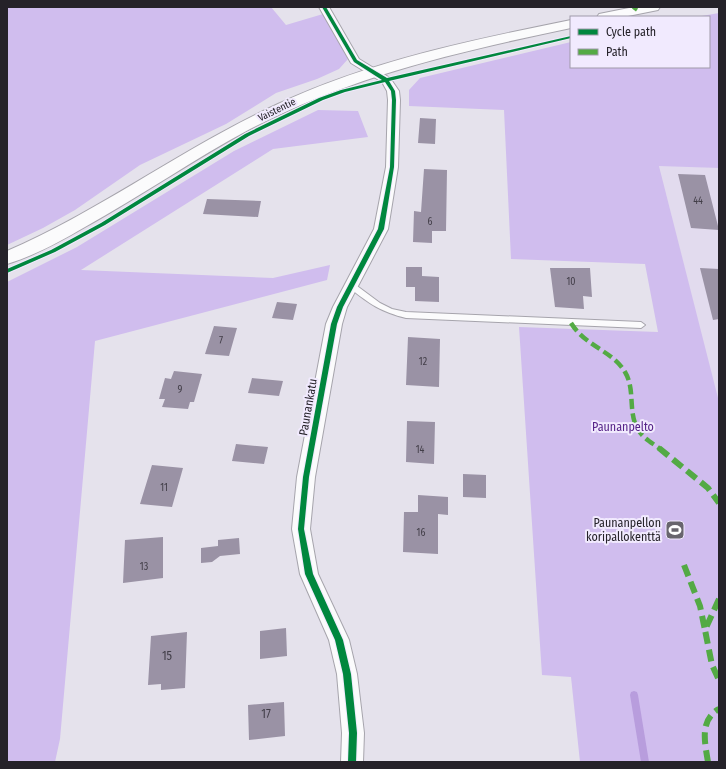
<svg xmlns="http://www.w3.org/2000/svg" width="726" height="769" font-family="'Fira Sans Condensed',sans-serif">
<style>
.built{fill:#e2dbee}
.green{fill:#d0bdee}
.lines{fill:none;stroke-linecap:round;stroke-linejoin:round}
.stream{fill:#b89ddd;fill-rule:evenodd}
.building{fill:#9a92a5}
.service-casing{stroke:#a6a4ac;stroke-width:2}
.minor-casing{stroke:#a6a4ac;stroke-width:2}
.tertiary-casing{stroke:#a6a4ac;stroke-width:2}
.service{fill:#fbfbfc;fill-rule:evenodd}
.minor{fill:#fbfbfc;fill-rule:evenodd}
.tertiary{fill:#fbfbfc;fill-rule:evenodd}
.quiet-far2{stroke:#53aa44;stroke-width:3.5;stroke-dasharray:8 3.5;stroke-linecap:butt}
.quiet-far1{stroke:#53aa44;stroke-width:4.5;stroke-dasharray:10 4.5;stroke-linecap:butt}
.quiet{stroke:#53aa44;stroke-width:6;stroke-dasharray:12 6;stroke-linecap:butt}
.cycleway-casing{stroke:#f1eafe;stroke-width:2}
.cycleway{fill:#00873e;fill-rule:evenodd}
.labels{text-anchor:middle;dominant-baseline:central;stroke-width:4;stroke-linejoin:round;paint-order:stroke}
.far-street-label{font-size:10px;fill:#252229;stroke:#f1eafe}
.number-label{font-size:10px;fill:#423e48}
.street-label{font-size:12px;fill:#252229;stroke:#f1eafe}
.park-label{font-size:12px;fill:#562388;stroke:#f1eafe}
.poi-label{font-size:12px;fill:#252229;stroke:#f1eafe;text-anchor:end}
.near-number-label{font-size:12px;fill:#423e48}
</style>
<rect width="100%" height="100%" fill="#e5e2ec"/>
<path class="built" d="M 659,165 L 719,168 L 719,406 Z"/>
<path class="green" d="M 7,7 L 271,7 L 286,25 L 323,14 L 348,59 L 339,69 L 317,79 L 276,93 L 226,124 L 140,165 L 75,210 L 43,228 L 7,245 Z
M 719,13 L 719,168 L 659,166 L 719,402 L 719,762 L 580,762 L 571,677 L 542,675 L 519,327 L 658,332 L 645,264 L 511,259 L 504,110 L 409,106 L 409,90 L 420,78 L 571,42 L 571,67 L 709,67 L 709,17 L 696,17 Z
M 318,110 L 358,111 L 368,137 L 273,149 L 81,270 L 273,278 L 330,265 L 327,280 L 95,341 L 60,739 L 55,762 L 7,762 L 7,282 L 77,247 L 234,151 Z"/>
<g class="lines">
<path class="stream" d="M 634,691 L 637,692 L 638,695 L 649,762 L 641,762 L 630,695 L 631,692 Z"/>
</g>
<path class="building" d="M 420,118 L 436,119 L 435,144 L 418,143 Z
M 424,169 L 447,170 L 446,231 L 432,231 L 432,243 L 413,242 L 414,211 L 421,212 Z
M 678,174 L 705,175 L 719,230 L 691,228 Z
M 207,199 L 261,201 L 258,217 L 203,214 Z
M 406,267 L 422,267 L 422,276 L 439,277 L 439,302 L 415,301 L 415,287 L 406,287 Z
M 550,268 L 590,268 L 592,297 L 583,296 L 584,309 L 555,307 Z
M 700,268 L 719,269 L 719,319 L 713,320 Z
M 277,302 L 297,304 L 293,320 L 272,318 Z
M 214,326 L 237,328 L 229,356 L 205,354 Z
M 408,337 L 440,339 L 439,387 L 406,385 Z
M 174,371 L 202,374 L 194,402 L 190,402 L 188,409 L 162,407 L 165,399 L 159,399 L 165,378 L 171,379 Z
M 252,378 L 283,381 L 279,396 L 248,393 Z
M 407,421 L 435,422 L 434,464 L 406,462 Z
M 236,444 L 268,447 L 264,464 L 232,461 Z
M 152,465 L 183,468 L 172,507 L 140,504 Z
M 463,474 L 486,475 L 486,498 L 463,497 Z
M 418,495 L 448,497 L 448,515 L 438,514 L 438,554 L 403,552 L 404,512 L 418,512 Z
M 163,537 L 163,578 L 123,583 L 125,540 Z
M 239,538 L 240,554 L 220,556 L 212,562 L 201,563 L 201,548 L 218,546 L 218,540 Z
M 286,628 L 287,656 L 260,659 L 260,631 Z
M 187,632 L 185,688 L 161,690 L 161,684 L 148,685 L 151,636 Z
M 284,702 L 285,736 L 249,740 L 248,705 Z"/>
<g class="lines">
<g class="service-casing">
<path id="service" d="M 353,283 L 380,303 L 392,309 L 406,312 L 641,322 L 645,325 L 641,328 L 406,318 C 382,312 369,304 350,288 L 349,286 Z"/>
</g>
<g class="minor-casing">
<path id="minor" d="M 319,7 L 329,7 L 359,59 L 390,78 L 399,91 L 400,100 L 398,167 L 388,229 L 347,307 L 342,324 L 315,477 L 310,529 L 318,574 L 349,640 L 357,674 L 364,733 L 363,762 L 341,762 L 342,733 L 337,674 L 329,640 L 300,574 L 292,529 L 297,477 L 326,324 L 333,307 L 374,229 L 386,167 L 388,100 L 387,91 L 382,82 L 351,63 Z"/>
</g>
<g class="tertiary-casing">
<path id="tertiary" d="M 634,7 L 660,7 L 658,10 L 623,17 L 597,17 L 599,14 Z
M 571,20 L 571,28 C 461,51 351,76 250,129 C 194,159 141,196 85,227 C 61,241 34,256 7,264 L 7,251 C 102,210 184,147 278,104 C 370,61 472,40 571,20 Z"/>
</g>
<use href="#service" class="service"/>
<use href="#minor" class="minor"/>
<use href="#tertiary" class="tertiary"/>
<path class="quiet-far2" d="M 633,7 L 637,10"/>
<path class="quiet-far1" d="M 571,323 C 586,347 613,351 625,372 C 636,390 627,414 639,431 C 643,438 654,444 660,449"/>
<path class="quiet" d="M 659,448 L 708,488 L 719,503
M 684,565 L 700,606 L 705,630
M 719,599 L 705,630 L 712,665 L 719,680
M 708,762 C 705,743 699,720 719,709"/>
<g class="cycleway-casing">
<path id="cycleway" d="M 322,7 L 326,7 L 357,60 L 387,78 L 571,36 L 571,38 L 389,81 L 395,91 L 396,100 L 394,167 L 384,229 L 343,307 L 337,324 L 309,477 L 304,529 L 313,574 L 343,640 L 351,674 L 357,733 L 356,762 L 348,762 L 349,733 L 343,674 L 335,640 L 305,574 L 298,529 L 303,477 L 331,324 L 337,307 L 378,229 L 390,167 L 392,100 L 391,91 L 385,82 L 345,92 L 323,100 L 249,136 L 105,225 L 55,252 L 7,273 L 7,269 L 51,250 L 101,223 L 245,134 L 319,98 L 341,90 L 382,80 L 354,62 Z"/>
</g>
<use href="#cycleway" class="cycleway"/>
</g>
<defs>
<g id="stadium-square" transform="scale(1)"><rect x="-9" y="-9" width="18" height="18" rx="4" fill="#68656d" stroke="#f1eafe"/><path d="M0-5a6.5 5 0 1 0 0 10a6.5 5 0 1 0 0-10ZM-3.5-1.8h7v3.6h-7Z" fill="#fff"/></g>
</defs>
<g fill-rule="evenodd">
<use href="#stadium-square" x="675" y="530"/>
</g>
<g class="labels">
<g class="far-street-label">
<text transform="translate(277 110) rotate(-26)">Vaistentie</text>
</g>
<g class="number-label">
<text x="698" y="201">44</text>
<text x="430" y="222">6</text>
<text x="571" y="282">10</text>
<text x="221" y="341">7</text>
<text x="423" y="362">12</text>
<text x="180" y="390">9</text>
<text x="420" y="450">14</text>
<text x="164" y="488">11</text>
<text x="421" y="533">16</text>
<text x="144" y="567">13</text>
</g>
<g class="street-label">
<text transform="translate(308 407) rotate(-80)">Paunankatu</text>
</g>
<g class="park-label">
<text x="623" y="427">Paunanpelto</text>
</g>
<g class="poi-label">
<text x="661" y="523">Paunanpellon<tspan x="661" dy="14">koripallokenttä</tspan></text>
</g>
<g class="near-number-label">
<text x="167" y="656">15</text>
<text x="266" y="714">17</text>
</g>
</g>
<rect width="726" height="769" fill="none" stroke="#252229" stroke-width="16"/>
<rect x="570" y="16" width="140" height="52" fill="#f1eafe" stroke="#9f9aa9"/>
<rect x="578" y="29" width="20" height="6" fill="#00873e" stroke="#9f9aa9"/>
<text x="606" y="36" font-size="12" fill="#252229">Cycle path</text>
<rect x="578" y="49" width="20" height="6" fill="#53aa44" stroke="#9f9aa9"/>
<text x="606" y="56" font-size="12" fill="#252229">Path</text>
</svg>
